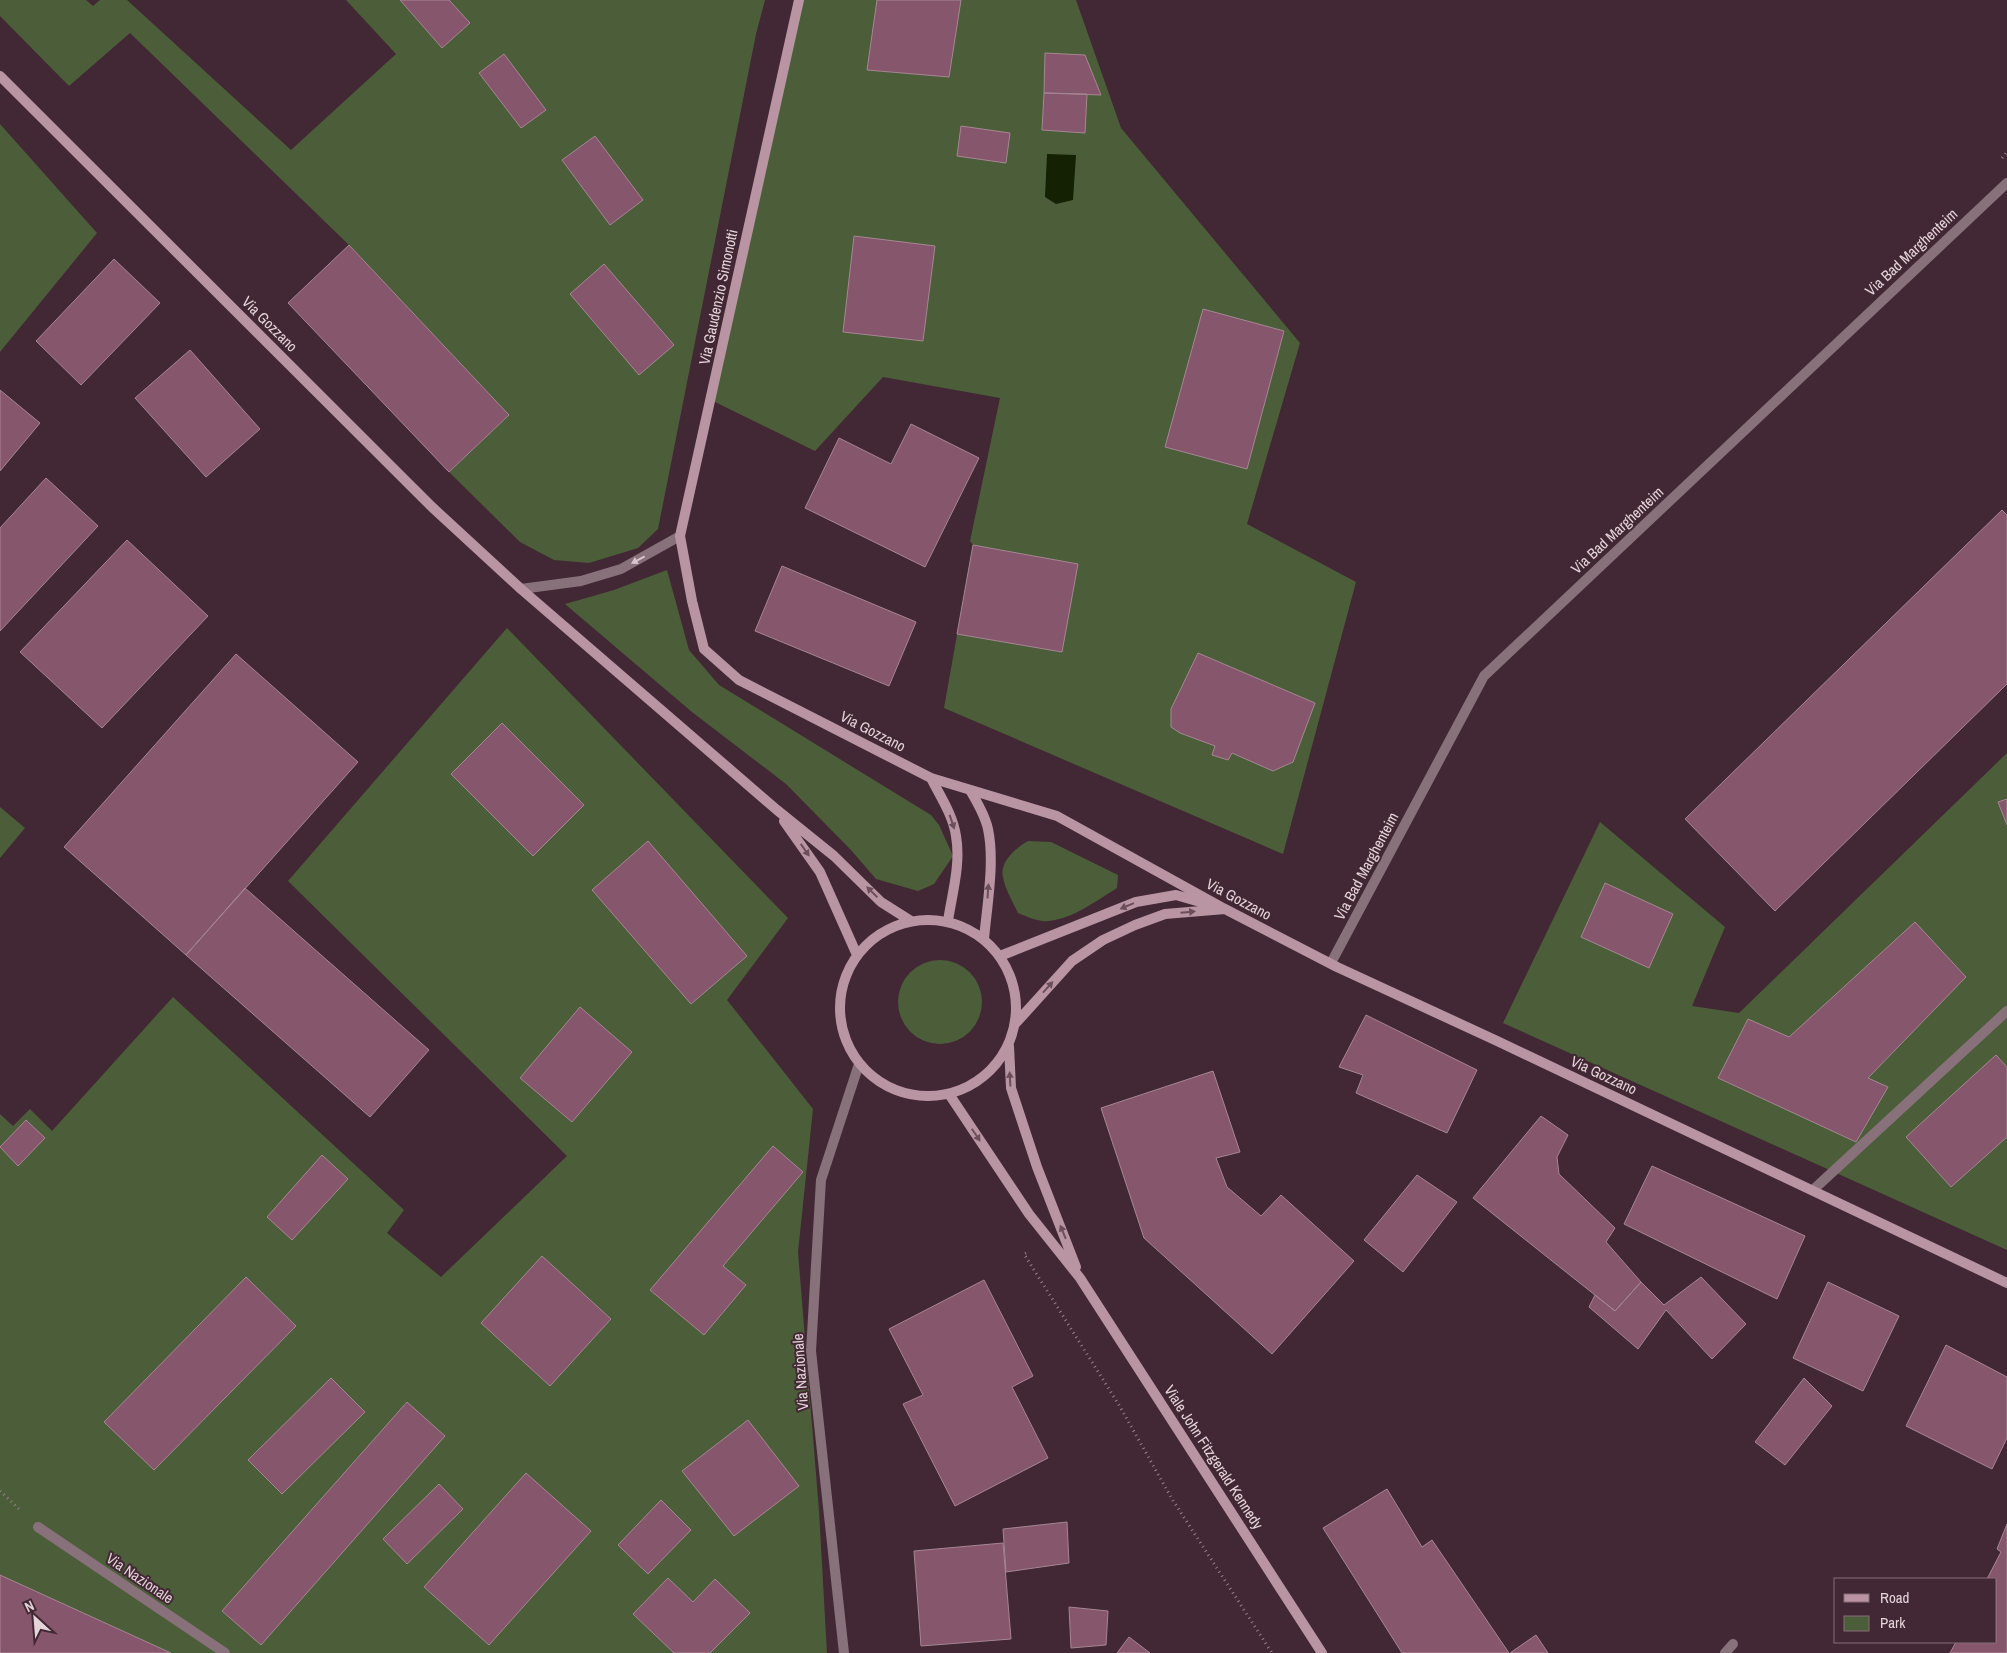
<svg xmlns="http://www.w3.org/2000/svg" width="2007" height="1653" font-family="'Archivo Narrow',sans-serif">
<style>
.green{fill:#4c5e39}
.water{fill:#142102}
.building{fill:#86566c;stroke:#a68694}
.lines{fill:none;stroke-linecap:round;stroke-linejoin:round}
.path{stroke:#968089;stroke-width:3;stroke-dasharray:1 4;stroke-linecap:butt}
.lane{stroke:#88717b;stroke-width:10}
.street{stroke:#88717b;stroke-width:10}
.secondary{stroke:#b995a4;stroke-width:10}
.oneway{fill:#d8c5cd}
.oneway2{fill:#6c4e5b}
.labels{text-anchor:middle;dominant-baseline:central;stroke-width:4;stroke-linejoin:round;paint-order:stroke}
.street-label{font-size:15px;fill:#e6d4db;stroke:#422834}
</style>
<rect width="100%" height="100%" fill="#422834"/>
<path class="green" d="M 0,0 L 86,0 L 93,6 L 100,0 L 127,0 L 291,150 L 396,54 L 346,0 L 765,0 L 756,34 L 658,529 L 638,548 L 589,563 L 554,560 L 520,542 L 449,472 L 509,415 L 349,245 L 130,33 L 69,86 L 0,16 Z
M 797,0 L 1076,0 L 1121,128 L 1300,343 L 1247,524 L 1356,582 L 1283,854 L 944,708 L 973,545 L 970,541 L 1000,398 L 883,377 L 815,451 L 711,400 Z
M 0,124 L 97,233 L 0,352 Z
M 667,570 L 689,650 L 719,685 L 931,815 L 939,825 L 953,856 L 934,884 L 918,891 L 876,879 L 851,850 L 786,784 L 692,712 L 565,604 L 614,590 Z
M 507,628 L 788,918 L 727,1000 L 813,1109 L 798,1252 L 819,1511 L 827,1653 L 0,1653 L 0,1114 L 13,1126 L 30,1109 L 52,1131 L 173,997 L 404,1210 L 387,1233 L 441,1277 L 567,1156 L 288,881 Z
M 2007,753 L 2007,1250 L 1503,1023 L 1600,822 L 1725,927 L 1692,1006 L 1739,1013 Z
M 0,807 L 25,828 L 0,858 Z
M 1028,841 L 1051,842 L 1118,875 L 1117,888 C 1096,901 1074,918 1049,921 C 1038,922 1028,917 1018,913 C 1013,902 1005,889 1003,877 C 999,862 1017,847 1028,841 Z
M898 1002a42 42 0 1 1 84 0a42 42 0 1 1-84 0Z"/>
<path class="water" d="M 1047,154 L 1076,155 L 1073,200 L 1056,204 L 1045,197 Z"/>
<path class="building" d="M 400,0 L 449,0 L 470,23 L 442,48 Z
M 877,0 L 961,0 L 949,77 L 867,70 Z
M 1045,53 L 1085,55 L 1101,95 L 1044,93 Z
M 504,54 L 546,110 L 521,128 L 479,73 Z
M 1044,93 L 1087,94 L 1085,133 L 1042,130 Z
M 961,126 L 1010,133 L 1006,163 L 957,156 Z
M 595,136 L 643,200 L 610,225 L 562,160 Z
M 854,236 L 935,246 L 923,341 L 843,332 Z
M 349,245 L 509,415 L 449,472 L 288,303 Z
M 114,259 L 160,303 L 81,385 L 36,341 Z
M 604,264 L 674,345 L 639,375 L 570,294 Z
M 1203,309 L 1284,331 L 1247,469 L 1165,447 Z
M 190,350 L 260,429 L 206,477 L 135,398 Z
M 0,390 L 40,423 L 0,471 Z
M 911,424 L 979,458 L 925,567 L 805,508 L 839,438 L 891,464 Z
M 46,478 L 98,526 L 0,631 L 0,528 Z
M 2002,510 L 2007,515 L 2007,684 L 1775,911 L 1685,819 Z
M 127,540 L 208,616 L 102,728 L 20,652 Z
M 973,545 L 1078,564 L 1062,652 L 957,634 Z
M 782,566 L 916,622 L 889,686 L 755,631 Z
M 1198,653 L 1315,703 L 1293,762 L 1273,771 L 1232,753 L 1228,760 L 1212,755 L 1215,746 L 1180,733 L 1171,727 L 1171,709 Z
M 236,654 L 358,762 L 186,955 L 64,847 Z
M 502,723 L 584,805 L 533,856 L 451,774 Z
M 2007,799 L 2007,825 L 1998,802 Z
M 648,841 L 747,956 L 691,1004 L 592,890 Z
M 1605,883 L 1673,914 L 1649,968 L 1581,937 Z
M 245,888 L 429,1050 L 370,1117 L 186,955 Z
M 1915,922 L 1966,977 L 1868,1078 L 1888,1087 L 1856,1142 L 1718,1078 L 1748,1019 L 1789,1037 Z
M 580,1007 L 632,1052 L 572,1122 L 520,1078 Z
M 1366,1015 L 1477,1070 L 1447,1133 L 1356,1093 L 1363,1075 L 1339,1067 Z
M 1996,1055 L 2007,1067 L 2007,1137 L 1951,1187 L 1906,1137 Z
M 1213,1071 L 1240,1152 L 1216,1158 L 1227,1187 L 1261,1216 L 1281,1195 L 1354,1261 L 1272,1354 L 1144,1238 L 1101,1108 Z
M 1541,1116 L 1568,1135 L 1557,1157 L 1559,1174 L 1615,1228 L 1606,1242 L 1641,1282 L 1615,1311 L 1473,1198 Z
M 26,1120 L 45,1138 L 18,1166 L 0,1147 Z
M 773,1146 L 803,1172 L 723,1266 L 746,1285 L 704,1335 L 650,1290 Z
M 322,1155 L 348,1179 L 292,1240 L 267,1217 Z
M 1652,1166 L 1805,1236 L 1777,1299 L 1624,1224 Z
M 1417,1175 L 1457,1202 L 1403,1272 L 1364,1240 Z
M 542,1256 L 611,1319 L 550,1386 L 481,1323 Z
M 246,1277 L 296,1326 L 154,1470 L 104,1422 Z
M 1701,1277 L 1746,1324 L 1712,1359 L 1666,1310 L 1638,1349 L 1589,1307 L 1595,1295 L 1615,1311 L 1641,1282 L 1664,1305 Z
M 984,1280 L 1033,1376 L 1012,1387 L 1048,1458 L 955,1506 L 903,1404 L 923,1395 L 889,1329 Z
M 1828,1282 L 1899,1316 L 1863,1391 L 1793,1358 Z
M 1946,1345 L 2007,1377 L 2007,1438 L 1992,1469 L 1906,1426 Z
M 331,1378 L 365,1412 L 282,1494 L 248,1460 Z
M 1804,1378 L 1832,1406 L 1785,1465 L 1755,1442 Z
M 407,1402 L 445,1436 L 261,1645 L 222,1611 Z
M 748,1420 L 799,1486 L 734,1536 L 682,1471 Z
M 526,1473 L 591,1531 L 489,1645 L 424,1587 Z
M 439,1484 L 463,1509 L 407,1564 L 383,1539 Z
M 1387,1489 L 1422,1547 L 1432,1540 L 1509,1653 L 1402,1653 L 1323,1528 Z
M 661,1500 L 691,1530 L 648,1574 L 618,1545 Z
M 1067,1522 L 1069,1563 L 1006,1572 L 1003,1529 Z
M 2007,1524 L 2007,1653 L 1950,1653 L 1956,1642 L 1996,1642 L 1996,1579 L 1987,1579 L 2001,1552 L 1997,1549 Z
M 1003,1543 L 1011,1639 L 921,1646 L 914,1551 Z
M 0,1575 L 171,1653 L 0,1653 Z
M 668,1578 L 693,1602 L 715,1579 L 750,1613 L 710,1653 L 674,1653 L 633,1614 Z
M 1069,1607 L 1108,1611 L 1106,1645 L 1071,1648 Z
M 1536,1635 L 1548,1653 L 1510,1653 Z
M 1129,1637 L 1150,1653 L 1117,1653 Z"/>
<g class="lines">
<path class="path" d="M 2002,158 L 2007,152
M 1026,1253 L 1024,1254 L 1119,1405 L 1172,1499 L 1272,1653
M 0,1491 L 20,1510"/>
<path class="lane" d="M 1725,1653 L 1733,1644"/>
<path class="street" d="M 521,589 L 581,581 L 621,569 L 680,536
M 1331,963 L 1484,676 L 2007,183
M 1813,1190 L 2007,1011
M 38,1527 L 225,1653
M 844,1653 L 811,1351 L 821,1180 L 859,1064"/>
<path class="secondary" d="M 799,0 L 680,536 L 692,601 L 704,649 L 739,680 L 931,778 L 1057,816 L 1225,909 L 1337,967 L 1495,1040 L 2007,1283
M 0,76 L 432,507 L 521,589 L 777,810 L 834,856 L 881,902 L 911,921
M 931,778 C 940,796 953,815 956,836 C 961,864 952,894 948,921
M 970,790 C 977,802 985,815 988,829 C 995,862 987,905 984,939
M 784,821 L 820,872 L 857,955
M840 1008a88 88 0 1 1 176 0a88 88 0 1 1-176 0Z
M 1000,956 L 1136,902 L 1176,895 L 1207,904
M 1016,1023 L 1072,961 L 1103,940 L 1135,925 L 1165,914 L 1225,909
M 1009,1046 L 1011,1088 L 1037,1167 L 1076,1267
M 949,1094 L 1029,1214 L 1080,1278 L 1322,1653"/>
</g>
<defs><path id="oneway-solid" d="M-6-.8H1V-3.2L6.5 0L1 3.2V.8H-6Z" transform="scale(1.25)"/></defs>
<use class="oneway" href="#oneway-solid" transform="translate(638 560) rotate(152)"/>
<g class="oneway2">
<use href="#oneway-solid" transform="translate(952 822) rotate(71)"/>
<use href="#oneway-solid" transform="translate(805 850) rotate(55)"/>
<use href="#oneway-solid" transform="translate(988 891) rotate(-86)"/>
<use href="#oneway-solid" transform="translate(872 892) rotate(-136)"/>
<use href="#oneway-solid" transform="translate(1127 906) rotate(157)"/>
<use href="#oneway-solid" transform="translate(1188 912) rotate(-5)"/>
<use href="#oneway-solid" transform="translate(1048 987) rotate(-48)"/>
<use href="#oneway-solid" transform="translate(1010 1079) rotate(-93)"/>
<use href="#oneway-solid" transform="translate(976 1135) rotate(56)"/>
<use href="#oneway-solid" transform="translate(1063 1232) rotate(-112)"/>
</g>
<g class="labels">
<g class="street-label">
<text transform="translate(1911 252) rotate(-43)">Via Bad Marghenteim</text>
<text transform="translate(718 297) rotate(-78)">Via Gaudenzio Simonotti</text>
<text transform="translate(270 324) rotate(45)">Via Gozzano</text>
<text transform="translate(1617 530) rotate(-43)">Via Bad Marghenteim</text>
<text transform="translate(873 731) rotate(27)">Via Gozzano</text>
<text transform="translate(1366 866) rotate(-62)">Via Bad Marghenteim</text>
<text transform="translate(1239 899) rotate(28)">Via Gozzano</text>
<text transform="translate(1604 1075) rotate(25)">Via Gozzano</text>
<text transform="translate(800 1372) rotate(-94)">Via Nazionale</text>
<text transform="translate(1214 1457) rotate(57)">Viale John Fitzgerald Kennedy</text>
<text transform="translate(140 1578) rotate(34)">Via Nazionale</text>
</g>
</g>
<rect x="1834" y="1578" width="162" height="65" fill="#422834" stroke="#846d77"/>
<rect x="1844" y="1594" width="25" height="8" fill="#b995a4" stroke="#846d77"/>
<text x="1880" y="1603" font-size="15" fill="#e6d4db">Road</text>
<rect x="1844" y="1616" width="25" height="15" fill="#4c5e39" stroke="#846d77"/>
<text x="1880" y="1628" font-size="15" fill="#e6d4db">Park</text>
<g transform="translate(35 1618) rotate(334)" stroke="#422834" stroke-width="4" paint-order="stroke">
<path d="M0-4L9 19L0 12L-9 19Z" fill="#e6d4db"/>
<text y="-8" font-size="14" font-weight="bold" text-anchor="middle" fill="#e6d4db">N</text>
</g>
</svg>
